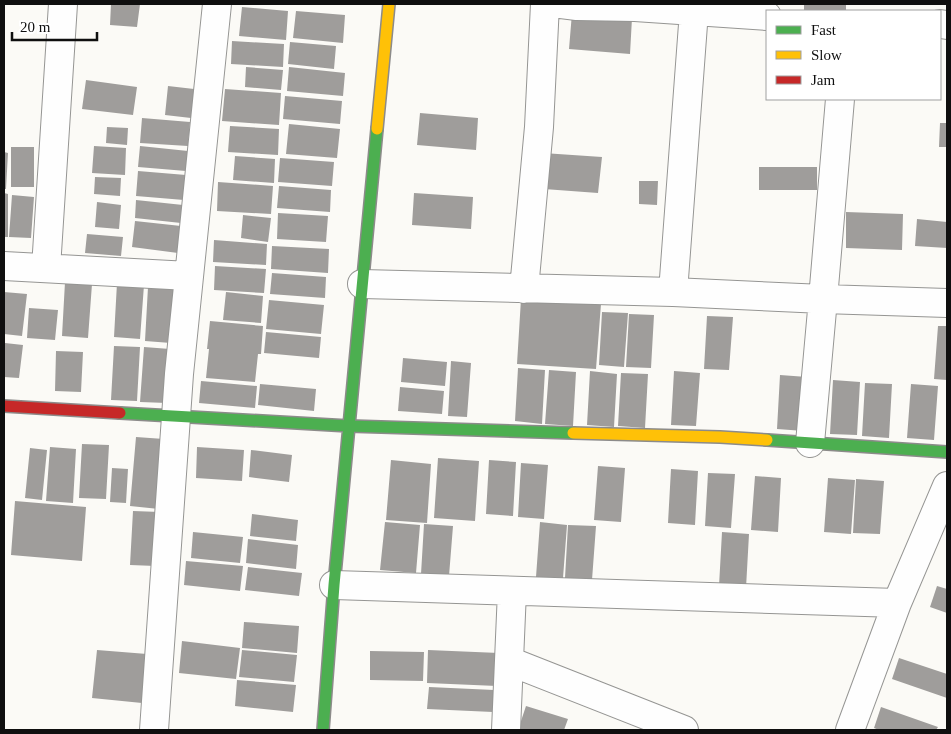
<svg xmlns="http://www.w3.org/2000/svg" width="951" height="734" font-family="'Times New Roman',serif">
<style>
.building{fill:#9f9d9b}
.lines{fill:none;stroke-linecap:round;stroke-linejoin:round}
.street-casing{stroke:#959593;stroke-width:30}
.fast-casing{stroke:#8c8b8a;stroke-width:14}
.slow-casing{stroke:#8c8b8a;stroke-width:14}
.jam-casing{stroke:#8c8b8a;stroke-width:14}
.street{stroke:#fefefe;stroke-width:28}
.fast{stroke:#4caf50;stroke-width:11}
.slow{stroke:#ffc107;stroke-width:11}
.jam{stroke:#c62828;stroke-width:11}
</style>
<rect width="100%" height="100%" fill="#fbfaf6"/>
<path class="building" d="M 111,4 L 140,4 L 137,27 L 110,25 Z
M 804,4 L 846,4 L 846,11 L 804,11 Z
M 242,7 L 288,11 L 286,40 L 239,36 Z
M 296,11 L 345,15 L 343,43 L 293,38 Z
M 572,13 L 632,18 L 630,54 L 569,49 Z
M 232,41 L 284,44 L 283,67 L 231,64 Z
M 290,42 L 336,46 L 334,69 L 288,64 Z
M 246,67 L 283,70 L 281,90 L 245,87 Z
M 289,67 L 345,73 L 343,96 L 287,91 Z
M 86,80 L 137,87 L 133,115 L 82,109 Z
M 168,86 L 194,89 L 191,118 L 165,115 Z
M 225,89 L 281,93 L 279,125 L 222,121 Z
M 285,96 L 342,101 L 340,124 L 283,119 Z
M 420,113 L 478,118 L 476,150 L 417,145 Z
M 142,118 L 190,122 L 188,146 L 140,143 Z
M 940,123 L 947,123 L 947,147 L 939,147 Z
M 289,124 L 340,129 L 337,158 L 286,154 Z
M 230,126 L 279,129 L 278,155 L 228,152 Z
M 107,127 L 128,128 L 127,145 L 106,143 Z
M 94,146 L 126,148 L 125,175 L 92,173 Z
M 140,146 L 188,151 L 186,171 L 138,167 Z
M 11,147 L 34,147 L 34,187 L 11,187 Z
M 4,152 L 8,153 L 6,189 L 4,189 Z
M 543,153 L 602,157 L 598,193 L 544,189 Z
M 235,156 L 275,159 L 274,183 L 233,180 Z
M 280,158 L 334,162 L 332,186 L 278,182 Z
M 759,167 L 817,167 L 817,190 L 759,190 Z
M 138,171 L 186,175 L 184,200 L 136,196 Z
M 95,177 L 121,178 L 120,196 L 94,194 Z
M 639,181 L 658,181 L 657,205 L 639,204 Z
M 218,182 L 273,186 L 271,214 L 217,211 Z
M 279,186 L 331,190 L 330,212 L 277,208 Z
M 4,193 L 8,194 L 8,237 L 4,237 Z
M 414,193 L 473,197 L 471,229 L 412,225 Z
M 12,195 L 34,197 L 31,238 L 9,237 Z
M 136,200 L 183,205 L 181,223 L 135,218 Z
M 97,202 L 121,205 L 119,229 L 95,227 Z
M 846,212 L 903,214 L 902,250 L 846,248 Z
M 278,213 L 328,216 L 326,242 L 277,239 Z
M 243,215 L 271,218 L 268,242 L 241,238 Z
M 917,219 L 947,222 L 947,248 L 915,246 Z
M 135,221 L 181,226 L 178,253 L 132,247 Z
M 87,234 L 123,237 L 121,256 L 85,253 Z
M 214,240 L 267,244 L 266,265 L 213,262 Z
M 272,246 L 329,249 L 328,273 L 271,269 Z
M 215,266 L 266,269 L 264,293 L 214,290 Z
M 272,273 L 326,277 L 325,298 L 270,294 Z
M 65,282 L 92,284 L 88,338 L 62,336 Z
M 117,283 L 144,285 L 140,339 L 114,337 Z
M 148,287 L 174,288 L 171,343 L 145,341 Z
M 4,292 L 27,294 L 22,336 L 4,334 Z
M 226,292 L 263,296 L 261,323 L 223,320 Z
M 521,299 L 601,304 L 596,369 L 517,364 Z
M 269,300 L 324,305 L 321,334 L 266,329 Z
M 29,308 L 58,310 L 55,340 L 27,338 Z
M 602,312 L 628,313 L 624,367 L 599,365 Z
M 629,314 L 654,315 L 651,368 L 626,367 Z
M 707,316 L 733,317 L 729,370 L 704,369 Z
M 210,321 L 263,326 L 261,354 L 258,354 L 255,382 L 206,378 L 209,349 L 207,349 Z
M 938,326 L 947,326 L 947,380 L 934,379 Z
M 266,332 L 321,337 L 319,358 L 264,353 Z
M 5,343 L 23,345 L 19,378 L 4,377 Z
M 114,346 L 140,347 L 137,401 L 111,400 Z
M 144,347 L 170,349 L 167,403 L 140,402 Z
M 56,351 L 83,352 L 81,392 L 55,391 Z
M 403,358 L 447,362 L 445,386 L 401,382 Z
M 451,361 L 471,363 L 467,417 L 448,416 Z
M 518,368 L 545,370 L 542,424 L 515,421 Z
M 549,370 L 576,372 L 573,426 L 545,424 Z
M 590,371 L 617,374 L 614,427 L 587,425 Z
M 674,371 L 700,373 L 696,426 L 671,425 Z
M 621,373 L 648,374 L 645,428 L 618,426 Z
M 780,375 L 807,377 L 804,431 L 777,429 Z
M 833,380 L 860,382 L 857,435 L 830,434 Z
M 201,381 L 257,386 L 255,408 L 199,403 Z
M 865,383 L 892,384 L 889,438 L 862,436 Z
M 260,384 L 316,389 L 314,411 L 258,405 Z
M 911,384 L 938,386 L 934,440 L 907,438 Z
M 400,387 L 444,391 L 442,414 L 398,411 Z
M 136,437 L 164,439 L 159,509 L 130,506 Z
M 82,444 L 109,445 L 106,499 L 79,498 Z
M 50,447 L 76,449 L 73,503 L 46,501 Z
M 197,447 L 244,450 L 242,481 L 196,478 Z
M 30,448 L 47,450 L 42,500 L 25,498 Z
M 251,450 L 292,455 L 289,482 L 249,477 Z
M 438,458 L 479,461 L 475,521 L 434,518 Z
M 391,460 L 431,464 L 427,523 L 386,520 Z
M 489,460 L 516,462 L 513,516 L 486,514 Z
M 521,463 L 548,465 L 544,519 L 518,517 Z
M 598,466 L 625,468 L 621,522 L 594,520 Z
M 112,468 L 128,469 L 126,503 L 110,502 Z
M 671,469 L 698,471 L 695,525 L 668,523 Z
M 708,473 L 735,474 L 731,528 L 705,526 Z
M 755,476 L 781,478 L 778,532 L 751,530 Z
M 828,478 L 855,480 L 851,534 L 824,532 Z
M 856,479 L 884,481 L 880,534 L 853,533 Z
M 15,501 L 86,507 L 82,561 L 11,555 Z
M 133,511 L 160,512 L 156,566 L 130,565 Z
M 252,514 L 298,520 L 296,541 L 250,536 Z
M 385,522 L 420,525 L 416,573 L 380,570 Z
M 540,522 L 567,525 L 563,578 L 536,577 Z
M 424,524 L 453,526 L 449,576 L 421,574 Z
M 568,525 L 596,526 L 592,580 L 565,578 Z
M 193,532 L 243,537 L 240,563 L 191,558 Z
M 722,532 L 749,534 L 746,588 L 719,586 Z
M 248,539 L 298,545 L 296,569 L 246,563 Z
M 186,561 L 243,566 L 240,591 L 184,585 Z
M 248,567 L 302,573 L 299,596 L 245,590 Z
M 937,586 L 947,589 L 947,613 L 930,607 Z
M 244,622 L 299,626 L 297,653 L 242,648 Z
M 182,641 L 240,648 L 236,679 L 179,673 Z
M 97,650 L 147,654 L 142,703 L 92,698 Z
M 242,650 L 297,655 L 294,682 L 239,677 Z
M 428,650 L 499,653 L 497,686 L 427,683 Z
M 370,651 L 424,652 L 423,681 L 370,680 Z
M 899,658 L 947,674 L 947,698 L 892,679 Z
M 237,680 L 296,685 L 293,712 L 235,706 Z
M 429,687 L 494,690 L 493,712 L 427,709 Z
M 526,706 L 568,719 L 564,730 L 518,730 Z
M 881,707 L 938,727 L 936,730 L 879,730 L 874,728 Z"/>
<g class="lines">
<g class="street-casing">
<path id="street" d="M 561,4 L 577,6 L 635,7 L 767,16
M 940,24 L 947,25
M 4,266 L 189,276
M 46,268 L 63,4
M 362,284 L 673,292 L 823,299 L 947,303
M 524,289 L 539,127 L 545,4
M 673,292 L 694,11
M 810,443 L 823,299 L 840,99
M 334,585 L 897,603 L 850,730
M 897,603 L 947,486
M 509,661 L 684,730
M 154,730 L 179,374 L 217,4
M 506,730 L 512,591"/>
</g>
<g class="fast-casing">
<path id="fast" d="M 120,413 L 349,426 L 573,433
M 767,440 L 947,452
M 323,730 L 334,585 L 377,129"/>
</g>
<g class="slow-casing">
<path id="slow" d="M 377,129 L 389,4
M 573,433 L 720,437 L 767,440"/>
</g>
<g class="jam-casing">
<path id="jam" d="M 4,406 L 120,413"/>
</g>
<use href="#street" class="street"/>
<use href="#fast" class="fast"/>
<use href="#slow" class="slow"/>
<use href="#jam" class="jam"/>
</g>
<rect width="951" height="734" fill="none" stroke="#0f0f0f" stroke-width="10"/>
<rect x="766" y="10" width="175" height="90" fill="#ffffff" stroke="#9f9f9f"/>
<rect x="776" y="26" width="25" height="8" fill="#4caf50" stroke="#9f9f9f"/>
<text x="811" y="35" font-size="15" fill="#0f0f0f">Fast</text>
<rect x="776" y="51" width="25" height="8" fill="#ffc107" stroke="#9f9f9f"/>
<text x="811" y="60" font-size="15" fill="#0f0f0f">Slow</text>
<rect x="776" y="76" width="25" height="8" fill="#c62828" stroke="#9f9f9f"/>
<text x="811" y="85" font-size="15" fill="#0f0f0f">Jam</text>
<path d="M12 32v8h85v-8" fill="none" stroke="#0f0f0f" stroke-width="2.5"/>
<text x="20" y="32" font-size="15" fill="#0f0f0f" stroke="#ffffff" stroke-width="4" paint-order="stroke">20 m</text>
</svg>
